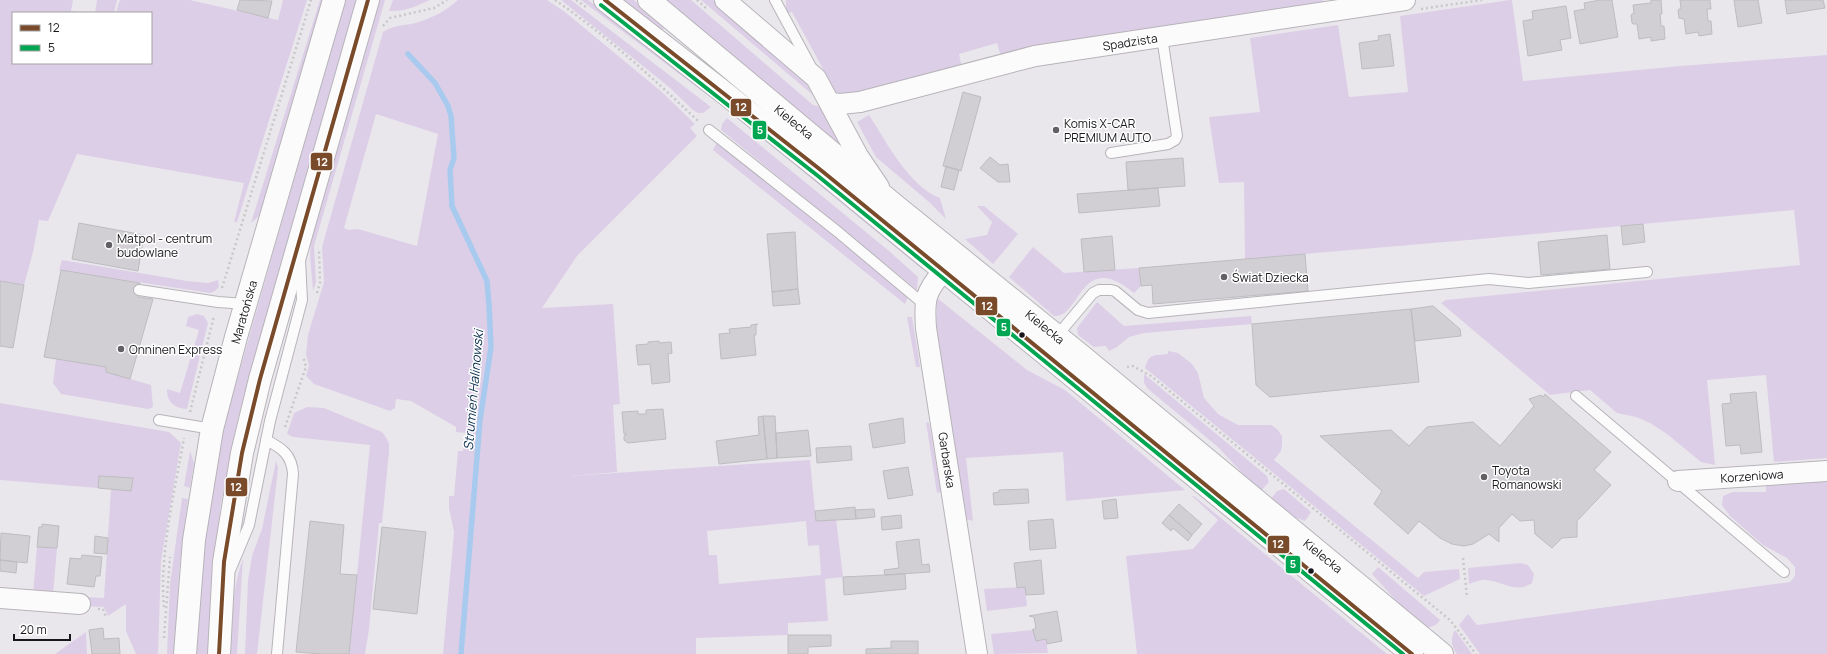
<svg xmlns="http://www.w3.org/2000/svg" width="1827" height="654" font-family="Manrope,sans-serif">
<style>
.green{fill:#dccee7;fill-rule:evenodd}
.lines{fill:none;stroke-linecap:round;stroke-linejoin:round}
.stream{stroke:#a8caee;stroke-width:5.5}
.building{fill:#d1cfd4;stroke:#bdbcbf}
.lane-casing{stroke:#b7b4b9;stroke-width:12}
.street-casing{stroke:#b7b4b9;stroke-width:22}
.primary-casing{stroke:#b7b4b9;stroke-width:24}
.path{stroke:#c7c7c8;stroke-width:2.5;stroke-dasharray:2 3;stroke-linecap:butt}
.lane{stroke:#fcfbfc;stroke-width:10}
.street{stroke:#fcfbfc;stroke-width:20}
.primary{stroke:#fcfbfc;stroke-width:22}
.bus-1-casing{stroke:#fff;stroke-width:7}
.bus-2-casing{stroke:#fff;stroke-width:7}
.bus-1{stroke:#7a4b2a;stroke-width:4}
.bus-2{stroke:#00a651;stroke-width:4}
.poi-dot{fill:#626064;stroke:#fff;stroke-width:1.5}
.bus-dot{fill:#19171b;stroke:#fff;stroke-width:1.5}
.labels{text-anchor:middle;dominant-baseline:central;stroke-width:3;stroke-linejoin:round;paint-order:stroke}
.street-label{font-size:12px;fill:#19171b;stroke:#fff}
.poi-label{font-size:12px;fill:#19171b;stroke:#fff;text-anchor:start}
.water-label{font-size:13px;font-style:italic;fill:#062c4c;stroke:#fff}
.line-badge{stroke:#fff;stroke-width:1.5}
.badge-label{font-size:11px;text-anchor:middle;font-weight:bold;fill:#fff}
</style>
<rect width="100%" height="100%" fill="#eae7ec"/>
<path class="green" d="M 0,0 L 73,0 L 71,11 L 85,13 L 13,13 L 13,63 L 151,63 L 151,13 L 116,13 L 119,2 L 121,0 L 190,0 L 278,20 L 283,0 L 307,0 L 237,222 L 234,222 L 244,183 L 77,154 L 48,221 L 39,220 L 33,252 L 24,285 L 0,281 Z
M 97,0 L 117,0 L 114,13 L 95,13 Z
M 320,0 L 323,0 L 262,209 L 259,216 L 251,223 Z
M 345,0 L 358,0 L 237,422 L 221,503 L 215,550 L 211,586 L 208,654 L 196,654 L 199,585 L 213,478 L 225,422 Z
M 380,0 L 385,0 L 314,246 L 316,282 L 313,291 C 312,272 308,255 312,236 Z
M 393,0 L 430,0 C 417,6 404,12 389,11 Z
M 458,0 L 547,0 L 565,12 L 663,93 L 695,124 L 690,128 L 697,136 L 577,256 L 542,308 L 613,304 L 620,404 L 613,405 L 617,472 L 570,476 L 810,460 L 816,521 L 836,519 L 843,577 L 825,579 L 828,621 L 788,623 L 788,635 L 696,638 L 696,654 L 443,654 L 454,532 L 449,508 L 449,496 L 454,496 L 458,451 L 463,451 L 466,433 L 456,432 L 456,427 L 411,401 L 396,399 L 395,408 L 390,411 L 314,384 L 306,376 L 309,366 L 306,354 L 308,335 L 324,282 L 322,247 L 383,32 C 394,24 407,26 419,22 C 434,17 447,10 458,0 ZM 376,114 L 438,134 L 417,246 L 358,229 L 348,230 L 344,228 ZM 806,521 L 808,546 L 819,545 L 821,575 L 719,584 L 717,555 L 709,555 L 707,531 Z
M 561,0 L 571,0 L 711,107 L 703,113 L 698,113 L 693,110 L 669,87 Z
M 581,0 L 588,0 L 706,91 L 710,97 Z
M 623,0 L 634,0 L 664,28 L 662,30 Z
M 665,0 L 691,0 L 813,105 L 821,107 L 837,137 L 838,143 L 836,144 Z
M 701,0 L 713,0 L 785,60 L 800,75 L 814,96 Z
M 786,0 L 1323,0 L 1323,4 L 1001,57 L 997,43 L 959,54 L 962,68 L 839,98 L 792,12 L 788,13 L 786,8 Z
M 1510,0 L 1512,0 L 1523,81 L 1680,66 L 1827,55 L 1827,458 L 1774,462 L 1766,375 L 1707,380 L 1715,465 L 1701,462 L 1667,434 L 1650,423 L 1636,417 L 1617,413 L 1590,390 L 1550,395 L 1441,303 L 1446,300 L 1800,265 L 1794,210 L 1492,238 L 1245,259 L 1244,182 L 1219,183 L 1209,117 L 1260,112 L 1250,38 L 1338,25 L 1349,97 L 1408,92 L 1400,16 Z
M 869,115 C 887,143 909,186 940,198 L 946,219 L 929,202 L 876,157 L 857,122 Z
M 735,116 L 740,116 L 920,264 L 922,269 Z
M 727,118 L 889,251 L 918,277 L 917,290 L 721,130 L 722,124 Z
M 717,142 L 812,217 L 908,297 L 905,304 L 713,150 Z
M 977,206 L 984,206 L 1018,234 L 993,264 L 965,239 L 987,235 L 992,222 Z
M 1033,247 L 1064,273 L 1139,268 L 1141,286 L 1134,293 C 1080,248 1081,318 1054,316 L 1009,277 Z
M 62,260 L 187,281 L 208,283 L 218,280 L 219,287 L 215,291 L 210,293 L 59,270 Z
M 937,298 L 1027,370 L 1065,390 L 1185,490 L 1066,501 L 1063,452 L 966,458 L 973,521 L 966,519 L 936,340 Z
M 1097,302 L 1124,326 L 1251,316 L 1252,324 L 1144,333 L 1129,337 L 1117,347 L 1109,351 L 1106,346 L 1094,347 L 1078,335 L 1077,328 Z
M 197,314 L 204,316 L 208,323 L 187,409 C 175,409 166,401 167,389 L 180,393 L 199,330 L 186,326 L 188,317 Z
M 907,317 L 912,317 L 920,367 L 916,367 Z
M 1168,351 L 1178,353 L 1192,364 L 1198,373 L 1204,398 L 1218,414 L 1238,425 L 1271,425 L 1277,429 L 1282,436 L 1282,445 L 1281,451 L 1274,460 L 1418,578 L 1424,572 L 1459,569 L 1460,579 L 1424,596 L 1145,368 C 1149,352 1156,356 1168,354 Z
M 56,359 L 106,367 L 106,372 L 151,385 L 153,407 L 148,409 L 61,394 L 53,383 Z
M 1144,374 L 1267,476 L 1269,482 L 1260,492 L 1218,447 L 1148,389 L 1144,383 Z
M 0,403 L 169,432 L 181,443 L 161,561 L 158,654 L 136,654 L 126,631 L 126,604 L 108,616 L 104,607 L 84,606 L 68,596 L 104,598 L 111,489 L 131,491 L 132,478 L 99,476 L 98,488 L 0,480 Z
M 307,407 L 324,408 L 382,432 L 385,436 L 389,443 L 389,452 L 382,523 L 379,523 L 369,629 L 365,654 L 349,654 L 370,445 L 293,437 L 287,434 L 294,413 Z
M 926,422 L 929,423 L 941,492 L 937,493 Z
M 190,451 L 194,463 L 190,488 L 184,486 Z
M 276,461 L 278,467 L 277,478 L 257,654 L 245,654 L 248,581 L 252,556 L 262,529 Z
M 1827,479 L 1827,654 L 1480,654 L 1459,625 L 1468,614 L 1477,625 L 1790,582 L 1795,576 L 1795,567 L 1787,558 L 1763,545 L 1730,516 L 1722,505 L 1723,496 L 1733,492 L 1766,492 L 1766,482 Z
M 1284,489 L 1311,512 L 1305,521 L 1291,516 L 1270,500 L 1277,491 Z
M 1192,496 L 1194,496 L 1387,654 L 1137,654 L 1126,556 L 1193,549 L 1218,520 Z
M 182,498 L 188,499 L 179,572 L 175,654 L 167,654 L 170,584 Z
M 37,547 L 57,548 L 53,595 L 33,594 Z
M 243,558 L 237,654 L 229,654 C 231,620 232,590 243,558 Z
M 1521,563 L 1528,565 L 1534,574 L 1532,583 C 1516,594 1504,582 1487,580 C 1481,579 1475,582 1469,584 L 1468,568 Z
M 1378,567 L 1440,620 C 1437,625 1430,629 1424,626 C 1412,621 1383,585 1372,574 Z
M 1025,587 L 1027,606 L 987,611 L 984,589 Z
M 1033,630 L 1036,641 L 1046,639 L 1048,653 L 994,654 L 991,634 Z
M 1455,630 L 1472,654 L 1457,654 C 1451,646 1450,639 1455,630 Z
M 86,632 L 87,654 L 55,654 Z"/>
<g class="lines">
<path class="stream" d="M 408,54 L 435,83 L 448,106 L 451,116 L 454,158 L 450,170 L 452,206 L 487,281 L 489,305 L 491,347 L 480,420 L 461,654"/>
</g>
<path class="building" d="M 240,0 L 272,1 L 268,18 L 237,10 Z
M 1600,0 L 1612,0 L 1618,37 L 1580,44 L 1574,11 L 1585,9 L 1584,3 Z
M 1651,0 L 1661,0 L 1662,14 L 1660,14 L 1661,26 L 1664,26 L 1665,39 L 1651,41 L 1651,37 L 1639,39 L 1637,24 L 1633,24 L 1632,23 L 1631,15 L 1634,13 L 1633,5 L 1651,3 Z
M 1680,0 L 1710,0 L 1711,9 L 1707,9 L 1708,21 L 1711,21 L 1712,34 L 1699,36 L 1698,32 L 1686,34 L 1684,19 L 1679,18 L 1678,10 L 1681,8 Z
M 1734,0 L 1758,0 L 1762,23 L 1738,27 Z
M 1785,0 L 1823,0 L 1825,8 L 1787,14 Z
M 1566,6 L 1571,38 L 1560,40 L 1562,50 L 1528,56 L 1523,21 L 1533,19 L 1532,11 Z
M 1390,34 L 1394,66 L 1362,69 L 1359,43 L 1379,40 L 1378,36 Z
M 963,92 L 981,97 L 961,171 L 943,166 Z
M 990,157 L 1000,165 L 1008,164 L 1010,182 L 998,182 L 980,168 Z
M 1183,158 L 1185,186 L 1128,190 L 1126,162 Z
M 946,166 L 959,170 L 954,190 L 941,187 Z
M 1158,188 L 1160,206 L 1079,213 L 1077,194 Z
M 79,223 L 144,235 L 138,271 L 72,259 Z
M 1643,224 L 1645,242 L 1623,245 L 1621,226 Z
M 795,232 L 798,289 L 772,292 L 767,234 Z
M 1607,235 L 1610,269 L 1541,275 L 1538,242 Z
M 1112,236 L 1115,270 L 1084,272 L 1081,239 Z
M 1305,254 L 1308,291 L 1153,304 L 1152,285 L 1141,286 L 1139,268 Z
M 61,270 L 140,283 L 138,297 L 153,299 L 130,379 L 106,372 L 106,367 L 44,357 Z
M 0,281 L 24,285 L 13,348 L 0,346 Z
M 798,289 L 800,304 L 773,306 L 772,292 Z
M 1433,306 L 1460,329 L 1461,336 L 1415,341 L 1411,309 Z
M 1411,309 L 1419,382 L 1270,397 L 1256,385 L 1252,324 Z
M 758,324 L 756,325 L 756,335 L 754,335 L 756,355 L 721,359 L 719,334 L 730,333 L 729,329 L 751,327 L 751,325 Z
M 659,341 L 659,343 L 671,342 L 672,353 L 668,354 L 670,382 L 652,384 L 650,364 L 638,365 L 636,345 L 648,344 L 648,342 Z
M 1756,392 L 1762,452 L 1741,454 L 1740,445 L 1726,446 L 1722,404 L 1731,403 L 1730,394 Z
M 1545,394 L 1611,452 L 1594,470 L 1611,485 L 1577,521 L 1577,537 L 1562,538 L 1552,548 L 1535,534 L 1534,520 L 1520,521 L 1512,514 L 1499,528 L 1499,542 L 1489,534 L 1473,544 L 1464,546 L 1452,544 L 1440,538 L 1419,521 L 1408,534 L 1374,504 L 1382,491 L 1320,436 L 1391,430 L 1409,446 L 1427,427 L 1473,422 L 1500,446 L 1534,406 L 1529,399 L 1541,395 L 1543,397 Z
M 663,409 L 666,439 L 628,443 L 624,440 L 624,436 L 627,434 L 624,434 L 622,412 L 638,411 L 638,414 L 646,414 L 646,410 Z
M 763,416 L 775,416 L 777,458 L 767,459 Z
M 763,416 L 767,459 L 719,464 L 716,441 L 759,435 L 758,417 Z
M 903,418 L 905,443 L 873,448 L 869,424 Z
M 808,430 L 811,456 L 777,458 L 776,433 Z
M 851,446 L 852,460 L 817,463 L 816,448 Z
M 908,467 L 913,495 L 888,499 L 883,471 Z
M 99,476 L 133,478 L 131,491 L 98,488 Z
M 1028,489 L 1029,503 L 994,505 L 993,493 L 999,492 L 999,490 Z
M 1116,499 L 1118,518 L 1104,519 L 1102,501 Z
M 1179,504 L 1202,524 L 1192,535 L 1169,515 Z
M 855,507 L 856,519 L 816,521 L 815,511 Z
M 874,509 L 875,517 L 856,519 L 855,510 Z
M 901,515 L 902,528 L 882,530 L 881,517 Z
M 1169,515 L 1192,535 L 1188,541 L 1173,528 L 1171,531 L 1162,523 Z
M 1053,519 L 1056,548 L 1030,550 L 1028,521 Z
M 310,521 L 344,525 L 340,574 L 357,575 L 349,654 L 321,654 L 296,652 Z
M 42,524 L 59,526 L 57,548 L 37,547 L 39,527 L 42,527 Z
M 382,527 L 426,532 L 417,614 L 373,609 Z
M 1,533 L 30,536 L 27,563 L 0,560 Z
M 95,536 L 108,538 L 107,554 L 94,553 Z
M 919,539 L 922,565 L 929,564 L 930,572 L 885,575 L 884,570 L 899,568 L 896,542 Z
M 82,555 L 102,557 L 100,576 L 96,576 L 94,587 L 67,584 L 70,558 L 81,559 Z
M 0,560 L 17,562 L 16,573 L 0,571 Z
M 1041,560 L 1044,594 L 1026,595 L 1025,587 L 1017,588 L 1014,563 Z
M 905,574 L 906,589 L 844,595 L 843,577 Z
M 1057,611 L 1062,641 L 1047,644 L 1046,639 L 1036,641 L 1033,630 L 1032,630 L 1036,628 L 1034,617 L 1029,616 Z
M 103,628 L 104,639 L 119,638 L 120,654 L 92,654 L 89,630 Z
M 788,635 L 831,635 L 831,646 L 808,647 L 808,654 L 788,654 Z
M 891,641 L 918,641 L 918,654 L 866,654 L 866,649 L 891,648 Z"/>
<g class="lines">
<g class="lane-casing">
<path id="lane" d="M 775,0 L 810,65
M 709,130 L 838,232 L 925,305
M 1111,153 L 1168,144 L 1175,140 L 1177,136 L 1162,37
M 139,290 L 218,302 L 246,304
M 1056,337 L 1093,293 L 1099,290 L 1111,290 L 1115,291 L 1138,310 L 1148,313 L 1489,279 L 1528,283 L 1647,272
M 1576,396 L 1784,572
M 159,420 L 212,429
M 266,440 C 282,448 292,455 293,474 L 277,654
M 231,568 L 249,525 L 270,421 L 302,300 L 300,260"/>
</g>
<g class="street-casing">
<path id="street" d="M 725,0 L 816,78 L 858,156 L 879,187
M 830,103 L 840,104 L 860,102 L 1035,56 L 1405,0
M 944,270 C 925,292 924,299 926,328 L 977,654
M 1678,481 L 1827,471
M 0,598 L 80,604"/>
</g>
<g class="primary-casing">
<path id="primary" d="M 605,0 L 726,94 L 822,171 L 1412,654
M 649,0 L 892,203 L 1083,357 L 1442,654
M 185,654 L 194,540 L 212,429 L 236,337 L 334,0
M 219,654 L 224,562 L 242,453 L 260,379 L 368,0"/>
</g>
<path class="path" d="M 555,0 C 606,35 653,78 698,121
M 576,0 L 586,7
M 697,0 L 707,9
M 1421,9 L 1482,0
M 383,26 L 390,18 L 434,8 L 447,0
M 222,288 L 311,0
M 317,293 L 320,283 L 319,251
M 1127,367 L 1133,366 L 1151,376 L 1450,620 L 1476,654
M 190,412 L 214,316
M 285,427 L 306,367 L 303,356
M 1463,558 L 1467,597
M 164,607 C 159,554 175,490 184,438
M 98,609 L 103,609 L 106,617
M 164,638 L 170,557"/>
<use href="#lane" class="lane"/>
<use href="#street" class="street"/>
<use href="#primary" class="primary"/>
<g class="bus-1-casing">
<path id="bus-1" d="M 605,0 L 822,171 L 1412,654
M 219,654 L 224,562 L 242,453 L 260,379 L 368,0"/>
</g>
<g class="bus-2-casing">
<path id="bus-2" d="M 601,5 L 818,176 L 1403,654"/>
</g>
<use href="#bus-1" class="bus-1"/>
<use href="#bus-2" class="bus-2"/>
</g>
<g class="poi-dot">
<circle cx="1056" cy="130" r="4"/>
<circle cx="109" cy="245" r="4"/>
<circle cx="1224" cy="277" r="4"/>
<circle cx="121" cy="349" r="4"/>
<circle cx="1484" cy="477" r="4"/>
</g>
<g class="bus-dot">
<circle cx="1022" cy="335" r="3.5"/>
<circle cx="1311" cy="571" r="3.5"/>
</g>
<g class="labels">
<g class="street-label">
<text transform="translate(1130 42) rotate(-9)">Spadzista</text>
<text transform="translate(794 122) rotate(39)">Kielecka</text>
<text transform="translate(244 312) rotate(-74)">Maratońska</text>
<text transform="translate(1045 327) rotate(39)">Kielecka</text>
<text transform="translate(947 460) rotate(81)">Garbarska</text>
<text transform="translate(1752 476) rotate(-4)">Korzeniowa</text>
<text transform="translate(1323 556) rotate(39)">Kielecka</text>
</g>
<g class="poi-label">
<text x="1064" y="123">Komis X-CAR<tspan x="1064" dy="14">PREMIUM AUTO</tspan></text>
<text x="117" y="238">Matpol - centrum<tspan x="117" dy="14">budowlane</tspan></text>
<text x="1232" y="277">Świat Dziecka</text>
<text x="129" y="349">Onninen Express</text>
<text x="1492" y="470">Toyota<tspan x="1492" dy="14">Romanowski</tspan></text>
</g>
<g class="water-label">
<text transform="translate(473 390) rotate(-85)">Strumień Halinowski</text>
</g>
</g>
<g class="line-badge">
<rect x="730" y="98" width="22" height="19" rx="4" fill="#7a4b2a"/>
<rect x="752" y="120" width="15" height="20" rx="4" fill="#00a651"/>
<rect x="310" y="152" width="23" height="19" rx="4" fill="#7a4b2a"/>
<rect x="975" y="296" width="23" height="20" rx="4" fill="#7a4b2a"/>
<rect x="996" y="318" width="15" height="19" rx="4" fill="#00a651"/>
<rect x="225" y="477" width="23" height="20" rx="4" fill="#7a4b2a"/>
<rect x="1267" y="535" width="23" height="19" rx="4" fill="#7a4b2a"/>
<rect x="1285" y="555" width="16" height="19" rx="4" fill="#00a651"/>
</g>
<g class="badge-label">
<text x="741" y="111">12</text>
<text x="760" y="134">5</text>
<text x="322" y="166">12</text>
<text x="987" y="310">12</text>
<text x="1004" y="331">5</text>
<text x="236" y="491">12</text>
<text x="1278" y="548">12</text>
<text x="1293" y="568">5</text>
</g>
<rect x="12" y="12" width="140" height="52" fill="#ffffff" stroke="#a3a2a4"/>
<rect x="20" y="25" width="20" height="6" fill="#7a4b2a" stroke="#a3a2a4"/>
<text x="48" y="32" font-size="12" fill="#19171b">12</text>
<rect x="20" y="45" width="20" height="6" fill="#00a651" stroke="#a3a2a4"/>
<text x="48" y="52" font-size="12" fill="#19171b">5</text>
<path d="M14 634v6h56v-6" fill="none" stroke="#19171b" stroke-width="2"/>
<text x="20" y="634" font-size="12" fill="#19171b" stroke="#ffffff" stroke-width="3" paint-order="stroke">20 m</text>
</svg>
